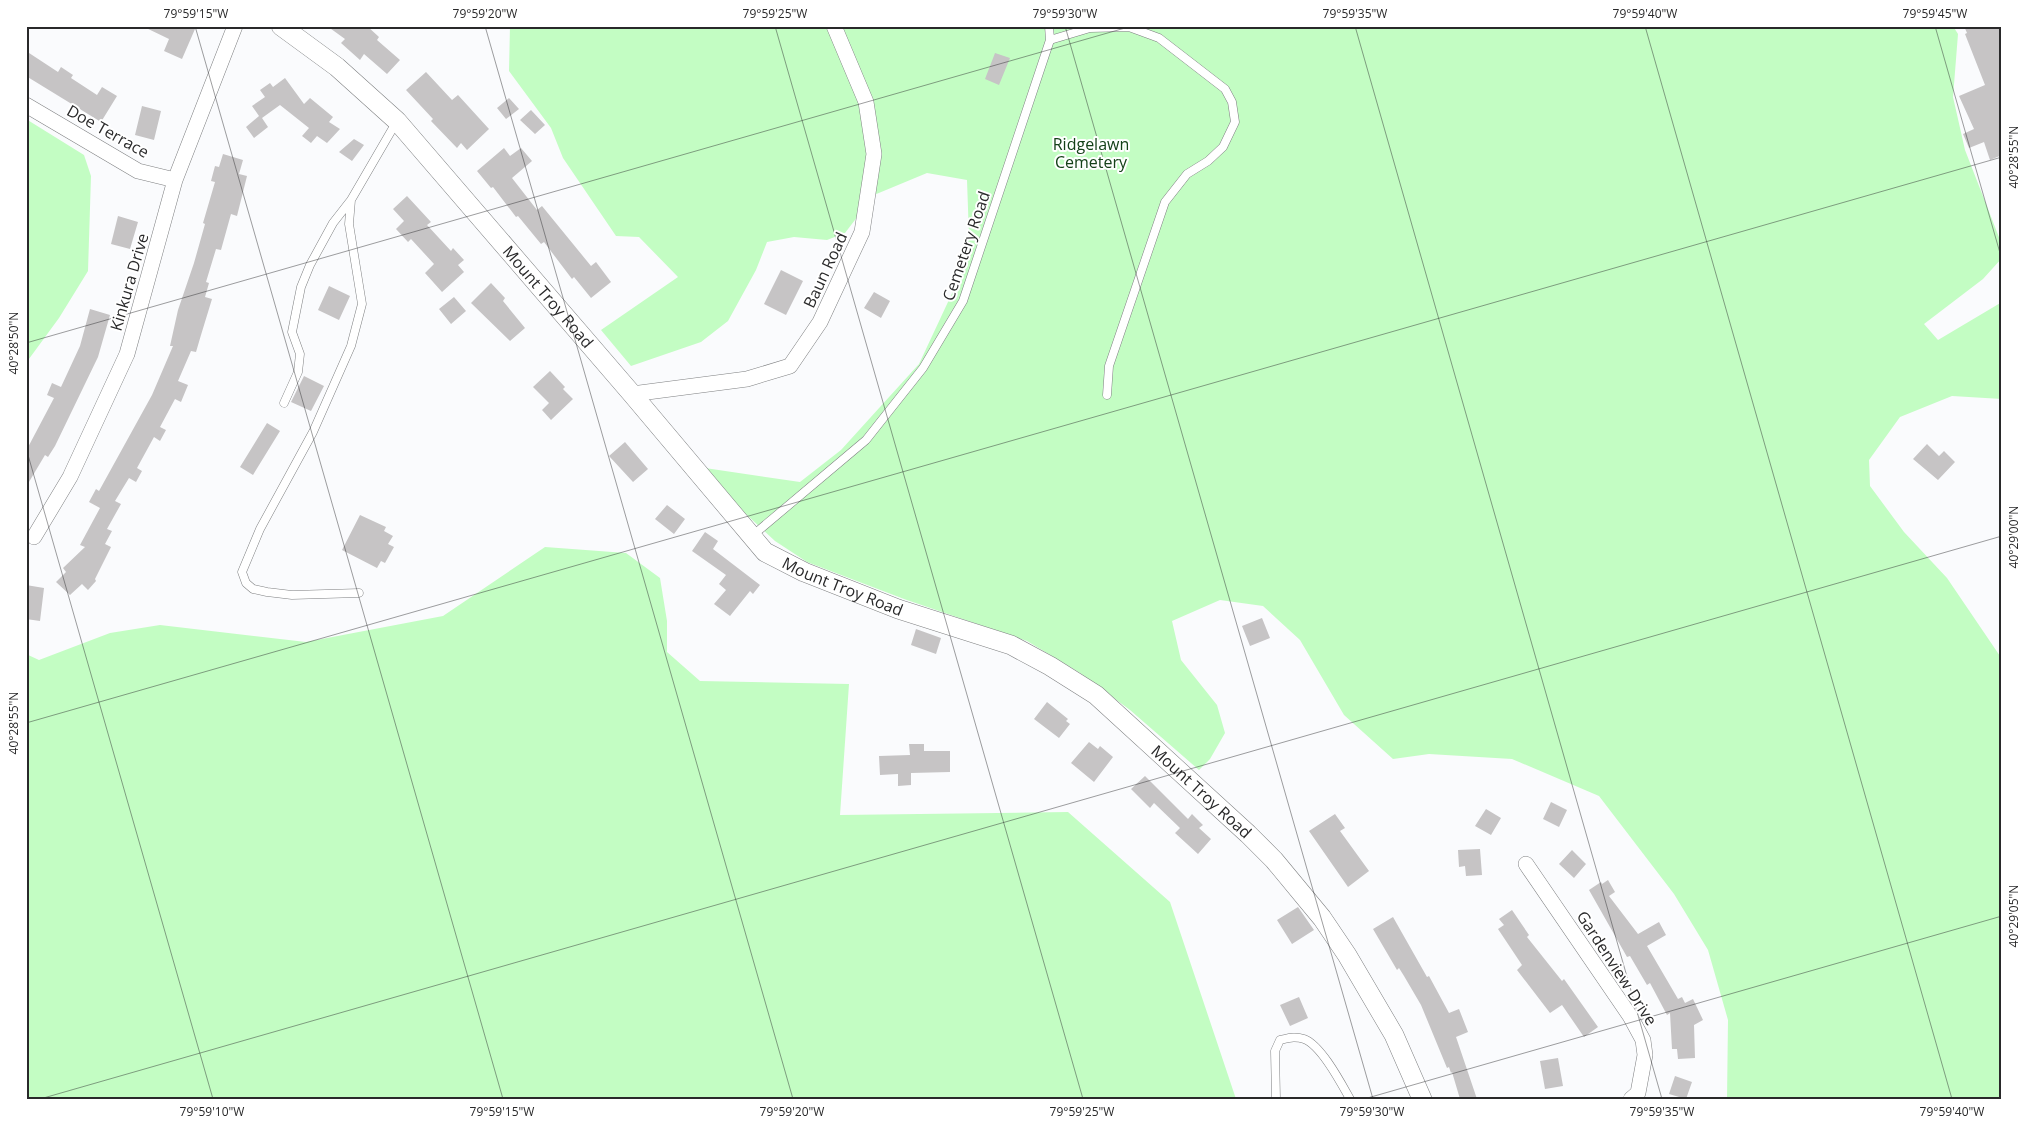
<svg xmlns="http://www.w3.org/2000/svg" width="2028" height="1125" font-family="'Open Sans',sans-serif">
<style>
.green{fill:#c3fdc3}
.building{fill:#c6c4c5}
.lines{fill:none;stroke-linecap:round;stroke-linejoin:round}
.service-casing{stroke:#7f8082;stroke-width:9}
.minor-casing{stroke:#7f8082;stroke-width:16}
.tertiary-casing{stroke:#7f8082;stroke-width:20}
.service{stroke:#fff;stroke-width:8}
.minor{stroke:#fff;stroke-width:15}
.tertiary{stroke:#fff;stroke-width:19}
.ticks{fill:none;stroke:#29292a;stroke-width:1;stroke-opacity:0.45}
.labels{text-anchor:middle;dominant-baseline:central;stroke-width:4;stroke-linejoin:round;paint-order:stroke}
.street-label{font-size:16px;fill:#29292a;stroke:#fff}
.park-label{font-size:16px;fill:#144118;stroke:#fff}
.neatline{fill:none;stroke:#29292a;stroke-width:2}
.ticks-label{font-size:12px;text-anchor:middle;fill:#29292a}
</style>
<rect width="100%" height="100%" fill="#fafbfd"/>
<path class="green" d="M 510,26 L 1953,26 L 1958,34 L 1953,97 L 1965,150 L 2002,245 L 2002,258 L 1983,279 L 1924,324 L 1938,340 L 2002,302 L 2002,399 L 1952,396 L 1900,417 L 1869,460 L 1870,486 L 1904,532 L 1947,578 L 2002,659 L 2002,1099 L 1727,1099 L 1728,1020 L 1708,950 L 1674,894 L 1599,796 L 1512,759 L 1429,754 L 1393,759 L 1344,715 L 1300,640 L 1263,606 L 1220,600 L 1172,621 L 1181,660 L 1217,705 L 1225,733 L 1210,759 L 1199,770 L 1130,710 L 1080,673 L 1027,641 L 904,599 L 807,562 L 775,541 L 736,505 L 705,468 L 800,482 L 841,450 L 919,364 L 962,272 L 969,237 L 967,180 L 927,173 L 874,195 L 845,233 L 827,240 L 794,237 L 767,242 L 756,270 L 728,321 L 701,342 L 631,366 L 601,330 L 678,277 L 639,237 L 616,236 L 563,158 L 551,128 L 509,71 Z
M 26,119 L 84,155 L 91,176 L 88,271 L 59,318 L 26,363 Z
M 545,547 L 626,553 L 660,578 L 667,621 L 667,652 L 700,681 L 849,684 L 840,815 L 1068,812 L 1170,902 L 1236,1099 L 26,1099 L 26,654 L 39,660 L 110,633 L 160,625 L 306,642 L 443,616 Z"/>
<path class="building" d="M 142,26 L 188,26 L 195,29 L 182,59 L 164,51 L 169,39 Z
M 327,26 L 367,26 L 379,37 L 377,40 L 400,60 L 387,74 L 364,54 L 360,60 L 341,43 L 345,39 Z
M 1964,26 L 2002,26 L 2002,155 L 1990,160 L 1984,142 L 1969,148 L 1963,134 L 1974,129 L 1959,96 L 1985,85 L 1965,34 L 1967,33 Z
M 26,51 L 58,72 L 61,67 L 73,75 L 71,78 L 97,95 L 102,87 L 117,96 L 101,122 L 26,76 Z
M 995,53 L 1010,58 L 999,85 L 985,79 Z
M 426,72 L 452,100 L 458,95 L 489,129 L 467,150 L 461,143 L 457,148 L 431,121 L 433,119 L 406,90 Z
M 285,78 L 304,104 L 310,98 L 333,117 L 329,122 L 340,129 L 327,143 L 317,136 L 311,143 L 302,136 L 309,128 L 280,105 L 262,118 L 268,127 L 254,138 L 246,127 L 259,116 L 252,106 L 265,97 L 260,90 L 270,83 L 273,87 Z
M 509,98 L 519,109 L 506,119 L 497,108 Z
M 142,106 L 161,111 L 154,140 L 135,135 Z
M 531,110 L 545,125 L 535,134 L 520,120 Z
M 354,139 L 364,145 L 352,161 L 339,152 Z
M 504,148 L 510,156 L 521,148 L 532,161 L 512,178 L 537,210 L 542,206 L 591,266 L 596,262 L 611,282 L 591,298 L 574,277 L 572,279 L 544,242 L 541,244 L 518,216 L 516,217 L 493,187 L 491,188 L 477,171 Z
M 223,154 L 243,160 L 239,174 L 247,176 L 237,216 L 231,214 L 221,250 L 216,249 L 206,282 L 209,283 L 205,297 L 212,299 L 201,335 L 196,352 L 191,351 L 178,381 L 188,385 L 181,402 L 175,399 L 160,427 L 166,430 L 160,441 L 154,437 L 137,468 L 142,471 L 136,482 L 129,478 L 115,501 L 121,504 L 107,529 L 112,531 L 105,544 L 111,547 L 95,579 L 96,581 L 88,590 L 82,584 L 70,595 L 56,582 L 66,572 L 63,568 L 85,547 L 80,545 L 100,508 L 89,502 L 96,489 L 99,491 L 152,395 L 173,346 L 170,346 L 178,310 L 194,263 L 205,224 L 203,223 L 215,182 L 211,181 L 215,166 L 219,167 Z
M 407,196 L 431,222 L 427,225 L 451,251 L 453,248 L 464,260 L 458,265 L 464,272 L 442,292 L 425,273 L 434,264 L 411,239 L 408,242 L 396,229 L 404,221 L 393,209 Z
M 118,216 L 138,222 L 130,249 L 111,244 Z
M 781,270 L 803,281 L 786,315 L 764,304 Z
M 491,283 L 505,298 L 503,301 L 525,328 L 510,341 L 471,303 Z
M 329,286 L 350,296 L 339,320 L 318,310 Z
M 874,292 L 890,301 L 881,318 L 864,308 Z
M 454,297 L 466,311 L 451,324 L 439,309 Z
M 90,309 L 110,315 L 98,357 L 55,446 L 48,457 L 45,455 L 26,487 L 26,451 L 54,398 L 47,395 L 52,383 L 61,387 L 80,346 Z
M 550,371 L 565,387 L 563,389 L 573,399 L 551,420 L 542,410 L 549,403 L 533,387 Z
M 304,376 L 324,386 L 311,411 L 291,402 Z
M 267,423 L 280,431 L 253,475 L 240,467 Z
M 625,442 L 648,469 L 633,482 L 609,456 Z
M 1927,444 L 1939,456 L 1944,451 L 1955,462 L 1938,480 L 1913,459 Z
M 667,505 L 685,519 L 674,534 L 655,519 Z
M 360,515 L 386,527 L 384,531 L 393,536 L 388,544 L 394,547 L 385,563 L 381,561 L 377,568 L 342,550 Z
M 705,532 L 718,541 L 713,549 L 760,585 L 753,594 L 750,591 L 730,616 L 714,604 L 726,590 L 719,584 L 726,575 L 692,551 Z
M 26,585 L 44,588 L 40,621 L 26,619 Z
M 1262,618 L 1270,638 L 1250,646 L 1242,626 Z
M 916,629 L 941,638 L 936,654 L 911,645 Z
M 1047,702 L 1068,719 L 1066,721 L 1070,724 L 1059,738 L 1034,719 Z
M 1089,742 L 1098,749 L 1100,746 L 1113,757 L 1094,782 L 1071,763 Z
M 909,744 L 924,744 L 924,751 L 950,751 L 950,772 L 911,773 L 911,785 L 898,786 L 898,774 L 880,775 L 879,756 L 910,755 Z
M 1145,776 L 1188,819 L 1192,814 L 1203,825 L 1199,828 L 1211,839 L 1198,854 L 1175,833 L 1180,828 L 1154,803 L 1150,808 L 1131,789 Z
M 1551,802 L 1567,810 L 1559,827 L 1543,819 Z
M 1486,809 L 1501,818 L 1491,835 L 1475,826 Z
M 1335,814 L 1345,828 L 1340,831 L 1369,871 L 1348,887 L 1309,831 Z
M 1480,849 L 1482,875 L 1466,876 L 1465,866 L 1459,867 L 1458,850 Z
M 1572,850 L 1586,864 L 1574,878 L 1559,864 Z
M 1608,880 L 1615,892 L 1609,896 L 1638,934 L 1659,922 L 1666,935 L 1647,946 L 1678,999 L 1682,997 L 1685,1003 L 1693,999 L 1703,1020 L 1694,1025 L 1695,1058 L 1678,1059 L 1677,1049 L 1672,1049 L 1670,1013 L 1667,1015 L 1650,983 L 1647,985 L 1630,956 L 1627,957 L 1589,890 L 1601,882 L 1602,884 Z
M 1298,907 L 1314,930 L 1292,944 L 1277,920 Z
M 1512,910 L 1529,935 L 1527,937 L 1562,981 L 1564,979 L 1598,1027 L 1584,1037 L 1562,1005 L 1550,1013 L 1517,970 L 1522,965 L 1498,929 L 1504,925 L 1499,919 Z
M 1393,917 L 1427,977 L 1429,976 L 1449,1013 L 1459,1009 L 1468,1032 L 1456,1037 L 1477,1099 L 1460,1099 L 1452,1072 L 1451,1073 L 1449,1067 L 1447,1068 L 1421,1005 L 1404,976 L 1399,968 L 1397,970 L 1373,929 Z
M 1299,997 L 1308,1018 L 1290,1026 L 1280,1005 Z
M 1558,1058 L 1563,1086 L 1545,1089 L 1540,1061 Z
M 1675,1076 L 1692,1082 L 1686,1099 L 1669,1094 Z"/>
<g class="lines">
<g class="service-casing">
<path id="service" d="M 1050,40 L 1090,28 L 1129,27 L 1159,38 L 1225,89 L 1232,102 L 1235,122 L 1223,147 L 1208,161 L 1187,174 L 1165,202 L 1109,366 L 1107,395
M 284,403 L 298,372 L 300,354 L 292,332 L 301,287 L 310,265 L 333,223 L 351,200
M 752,536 L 866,440 L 923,368 L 963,301 L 1050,40 L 1049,26
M 359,593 L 292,595 L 267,592 L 253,589 L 246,583 L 242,572 L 260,529 L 313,432 L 351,346 L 362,304 L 349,224 L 351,200 L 397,121
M 1276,1099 L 1275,1051 L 1280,1040 C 1289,1038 1295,1036 1304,1039 C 1321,1045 1341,1083 1350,1099"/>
</g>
<g class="minor-casing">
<path id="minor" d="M 26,105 L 138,171 L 175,180
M 632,394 L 747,379 L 790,366 L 820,322 L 862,232 L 874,154 L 866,102 L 834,26
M 34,537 L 70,477 L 127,354 L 175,180 L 235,26
M 1526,864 L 1630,1016 L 1643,1040 L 1645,1055 L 1638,1093 L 1631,1099"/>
</g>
<g class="tertiary-casing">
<g id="tertiary">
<path id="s1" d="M 281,26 L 337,67 L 397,121 L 632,394 L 765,552 L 804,572 L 898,609 L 1011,645 L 1050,666 L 1096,695 L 1248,834 L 1274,860 L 1322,918 L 1347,955 L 1394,1035 L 1422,1099"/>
</g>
</g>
<use href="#service" class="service"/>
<use href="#minor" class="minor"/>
<use href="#tertiary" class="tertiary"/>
</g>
<path class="ticks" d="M 195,26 L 503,1099M 485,26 L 793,1099M 775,26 L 1083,1099M 1065,26 L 1373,1099M 1355,26 L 1662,1099M 1645,26 L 1952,1099M 1935,26 L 2002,260M 26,343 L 1132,26M 26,448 L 213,1099M 26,723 L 2002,157M 40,1099 L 2002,536M 1364,1099 L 2002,916"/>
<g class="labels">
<g class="street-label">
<text transform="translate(108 131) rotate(29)">Doe Terrace</text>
<text transform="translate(966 246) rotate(-71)">Cemetery Road</text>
<text transform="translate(825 270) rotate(-65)">Baun Road</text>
<text transform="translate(129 282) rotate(-74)">Kinkura Drive</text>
<text stroke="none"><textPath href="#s1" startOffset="382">Mount Troy Road</textPath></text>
<text stroke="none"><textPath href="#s1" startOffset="802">Mount Troy Road</textPath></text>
<text stroke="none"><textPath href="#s1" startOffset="1222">Mount Troy Road</textPath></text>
<text transform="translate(1617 968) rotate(57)">Gardenview Drive</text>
</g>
<g class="park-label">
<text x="1091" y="144">Ridgelawn<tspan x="1091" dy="18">Cemetery</tspan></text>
</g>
</g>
<rect width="2028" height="1125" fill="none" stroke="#ffffff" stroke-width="55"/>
<rect x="28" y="28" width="1972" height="1070" class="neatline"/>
<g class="ticks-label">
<text x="196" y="18">79°59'15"W</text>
<text x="485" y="18">79°59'20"W</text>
<text x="775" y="18">79°59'25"W</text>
<text x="1065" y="18">79°59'30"W</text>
<text x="1355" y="18">79°59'35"W</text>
<text x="1645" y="18">79°59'40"W</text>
<text x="1935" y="18">79°59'45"W</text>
<text transform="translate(2014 157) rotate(-90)" y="4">40°28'55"N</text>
<text transform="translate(14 343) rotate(-90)" y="4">40°28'50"N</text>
<text transform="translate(2014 537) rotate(-90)" y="4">40°29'00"N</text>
<text transform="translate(14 723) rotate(-90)" y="4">40°28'55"N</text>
<text transform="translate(2014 916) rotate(-90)" y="4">40°29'05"N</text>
<text x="212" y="1116">79°59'10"W</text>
<text x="502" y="1116">79°59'15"W</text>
<text x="792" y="1116">79°59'20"W</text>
<text x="1082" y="1116">79°59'25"W</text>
<text x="1372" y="1116">79°59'30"W</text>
<text x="1662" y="1116">79°59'35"W</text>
<text x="1952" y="1116">79°59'40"W</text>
</g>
</svg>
